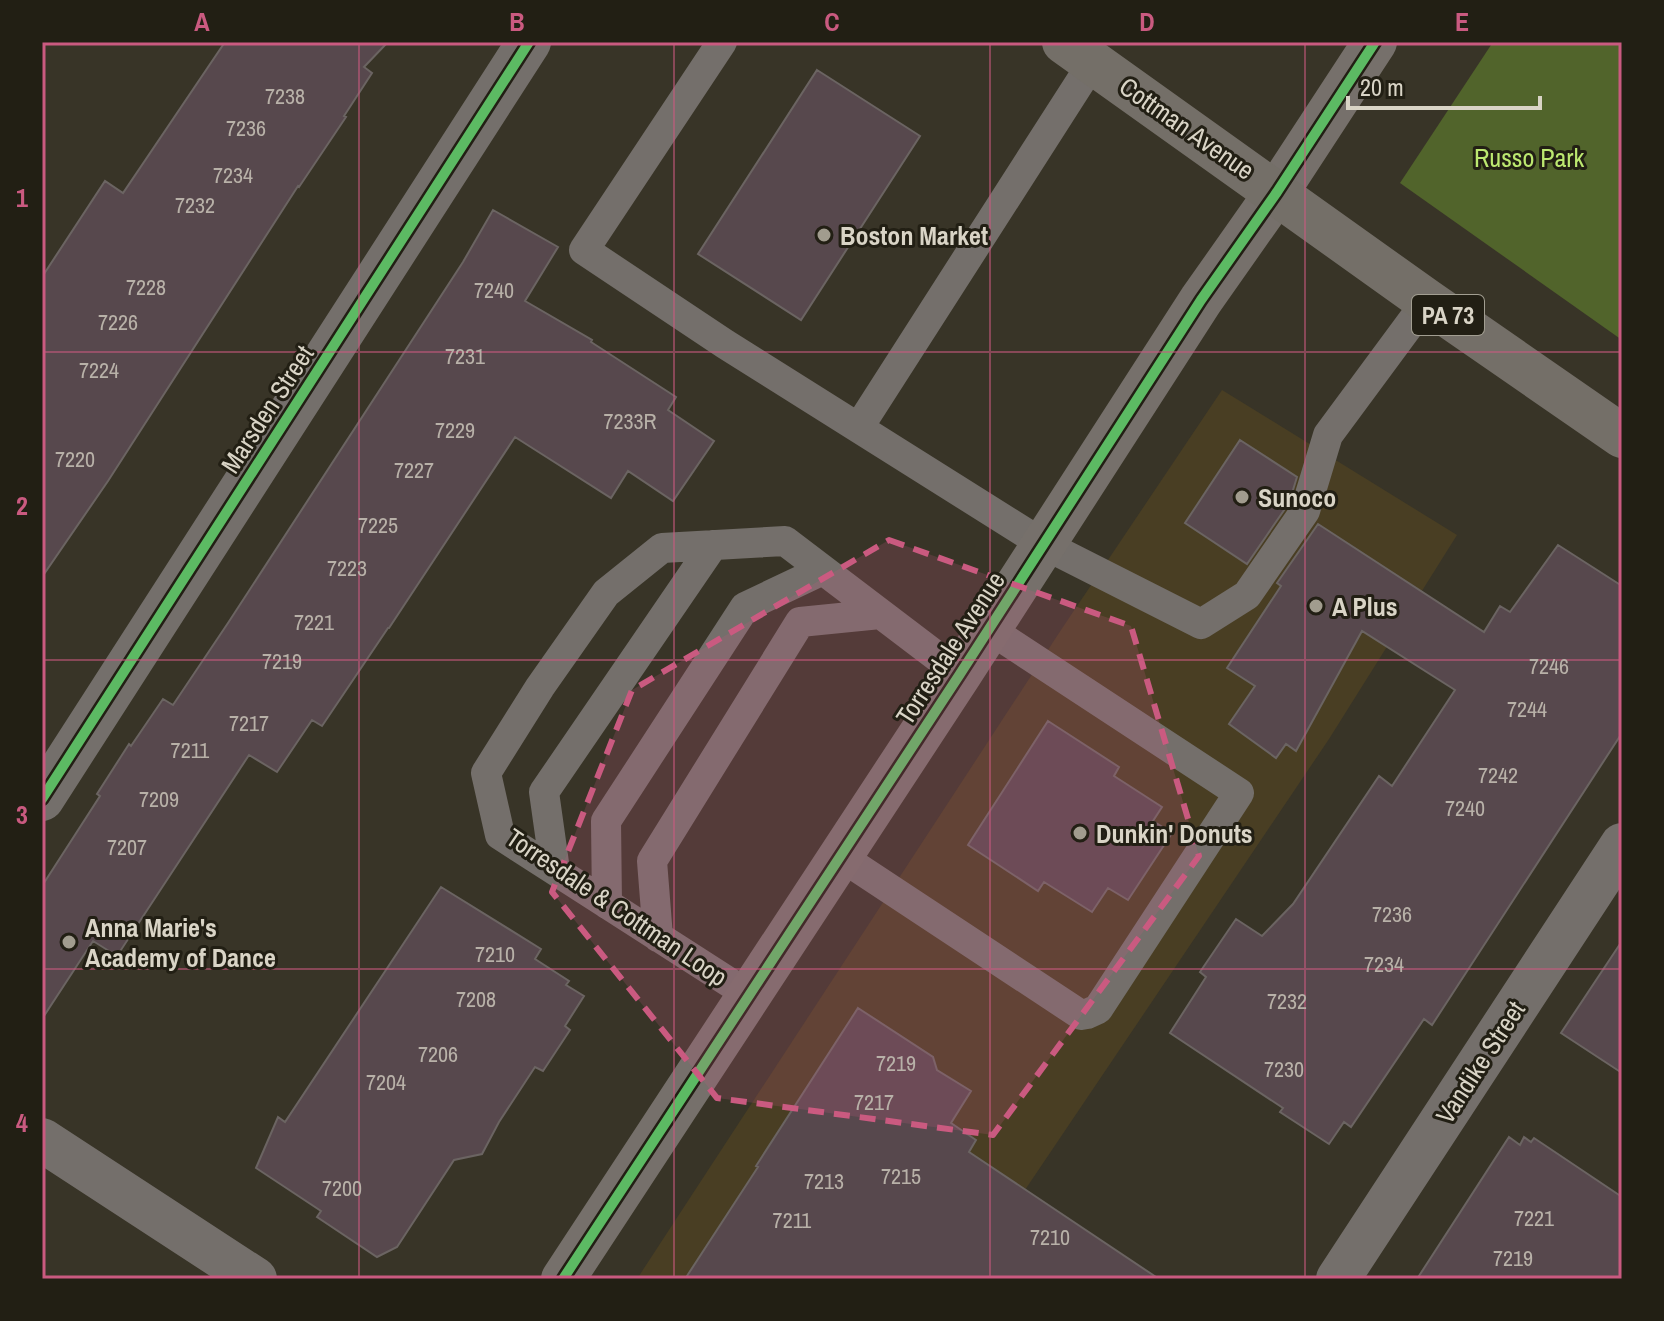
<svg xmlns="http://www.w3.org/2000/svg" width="1664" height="1321" font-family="'Archivo Narrow',sans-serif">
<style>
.built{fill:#493e23}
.green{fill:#51642b}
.building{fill:#57484d;stroke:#6b6462;stroke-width:2}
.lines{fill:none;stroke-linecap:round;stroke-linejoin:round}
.lane{stroke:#746f6b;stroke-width:30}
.street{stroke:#746f6b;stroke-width:44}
.secondary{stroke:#76706b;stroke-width:44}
.primary{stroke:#746f68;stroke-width:44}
.cycleway-casing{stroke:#221f14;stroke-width:15}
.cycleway{stroke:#5cba63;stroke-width:10}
.marked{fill:#ca5a80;fill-opacity:0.2;stroke:#ca5a80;stroke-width:6;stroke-dasharray:16 10;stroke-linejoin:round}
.grid{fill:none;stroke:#ca5a80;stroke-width:2;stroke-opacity:0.55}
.poi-dot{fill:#a19c8e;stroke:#221f14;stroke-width:3}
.labels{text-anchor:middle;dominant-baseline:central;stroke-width:6;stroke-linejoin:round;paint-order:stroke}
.number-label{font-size:22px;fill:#b8b1a8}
.shield{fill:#221f14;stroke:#a29e91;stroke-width:2}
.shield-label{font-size:24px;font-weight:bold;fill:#d9d4c6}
.street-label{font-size:26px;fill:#d9d4c6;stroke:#221f14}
.park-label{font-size:26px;fill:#bce870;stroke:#221f14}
.poi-label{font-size:26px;font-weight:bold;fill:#d9d4c6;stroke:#221f14;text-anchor:start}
.neatline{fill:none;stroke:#ca5a80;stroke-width:3}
.grid-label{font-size:26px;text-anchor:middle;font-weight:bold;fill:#ca5a80}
</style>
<rect width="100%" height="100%" fill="#383427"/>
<path class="built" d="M 1222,390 L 1457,535 L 1329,739 L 965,1279 L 637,1279 L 1061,630 Z"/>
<path class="green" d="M 1493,42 L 1622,42 L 1622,340 L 1400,183 Z"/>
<path class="building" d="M 225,42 L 388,42 L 364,67 L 372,73 L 344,116 L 346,117 L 299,187 L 298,186 L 108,481 L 42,577 L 42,277 L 105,181 L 123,193 Z
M 817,70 L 920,136 L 801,320 L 698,254 Z
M 493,210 L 558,247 L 525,301 L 592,340 L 591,342 L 676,397 L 668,410 L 714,441 L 673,501 L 628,471 L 611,498 L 515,437 L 389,628 L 388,628 L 322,726 L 312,720 L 277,772 L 249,755 L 117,956 L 93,941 L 42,1019 L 42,886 L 100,796 L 97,794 L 129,744 L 131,746 L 163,699 L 173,705 L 228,623 L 463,262 Z
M 1240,440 L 1297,477 L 1289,503 L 1247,564 L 1185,523 Z
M 1318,524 L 1484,632 L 1500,606 L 1510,612 L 1558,545 L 1622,586 L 1622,733 L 1432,1025 L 1424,1019 L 1351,1127 L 1344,1122 L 1329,1144 L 1280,1112 L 1283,1108 L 1170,1033 L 1206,977 L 1200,972 L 1236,919 L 1262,936 L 1293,904 L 1379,776 L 1392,786 L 1455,690 L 1362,631 L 1296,751 L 1286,744 L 1276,758 L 1229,724 L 1255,686 L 1227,668 L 1281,586 L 1277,583 Z
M 1048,721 L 1119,767 L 1114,776 L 1162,807 L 1153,821 L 1172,833 L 1128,900 L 1108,888 L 1092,912 L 1044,882 L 1038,891 L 968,845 Z
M 441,887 L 541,949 L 535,959 L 569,981 L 566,985 L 584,996 L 565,1026 L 570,1030 L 543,1071 L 535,1067 L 499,1122 L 482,1154 L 454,1160 L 397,1247 L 377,1257 L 317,1217 L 321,1211 L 256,1168 L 278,1117 L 285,1122 Z
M 1622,941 L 1622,1073 L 1561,1033 Z
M 858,1008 L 933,1057 L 937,1070 L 971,1091 L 951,1123 L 976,1140 L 969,1152 L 1159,1279 L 685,1279 L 758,1167 L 756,1166 Z
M 1509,1137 L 1520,1145 L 1524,1137 L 1531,1142 L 1534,1138 L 1622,1197 L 1622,1279 L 1417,1279 Z"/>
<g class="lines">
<path class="lane" d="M 722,42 L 584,250 L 725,344 L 1043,544 L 1201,624 L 1247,595 L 1305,511 L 1328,435 L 1427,301
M 859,427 L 1093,62
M 840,856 L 1081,1015 L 1087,1014 L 1098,1009 L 1239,793 L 989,629
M 555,870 L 544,792 L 713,545
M 607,904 L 606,821 L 745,607 L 823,570
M 658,937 L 652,861 L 800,622 L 880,614
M 749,995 L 500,835 L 486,773 L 540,687 L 606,593 L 662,548 L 785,541 L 960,674"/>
<path class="street" d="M 42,799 L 529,42
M 42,1140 L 255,1279
M 1338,1279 L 1622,845"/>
<path class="secondary" d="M 563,1279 L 960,674 L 1201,300 L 1277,192 L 1375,42"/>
<path class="primary" d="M 1064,42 L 1427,301 L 1622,436"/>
<g class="cycleway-casing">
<path id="cycleway" d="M 42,799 L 529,42
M 563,1279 L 960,674 L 1201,300 L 1277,192 L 1375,42"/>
</g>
<use href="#cycleway" class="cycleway"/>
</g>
<path class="marked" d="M 889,540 L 1131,626 L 1199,856 L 993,1135 L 717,1098 L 552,892 L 632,690 Z"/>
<path class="grid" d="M 359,42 L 359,1279M 674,42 L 674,1279M 990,42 L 990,1279M 1305,42 L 1305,1279M 42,352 L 1622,352M 42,660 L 1622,660M 42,969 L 1622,969"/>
<g class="poi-dot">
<circle cx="824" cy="235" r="8"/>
<circle cx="1242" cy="497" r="8"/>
<circle cx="1316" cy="606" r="8"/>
<circle cx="1080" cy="833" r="8"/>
<circle cx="69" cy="942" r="8"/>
</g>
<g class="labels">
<g class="number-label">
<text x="285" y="96">7238</text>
<text x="246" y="128">7236</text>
<text x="233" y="175">7234</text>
<text x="195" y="205">7232</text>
<text x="146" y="287">7228</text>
<text x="494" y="290">7240</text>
<text x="118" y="322">7226</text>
<text x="465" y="356">7231</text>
<text x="99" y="370">7224</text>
<text x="630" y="421">7233R</text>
<text x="455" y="430">7229</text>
<text x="75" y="459">7220</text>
<text x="414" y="470">7227</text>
<text x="378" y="525">7225</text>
<text x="347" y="568">7223</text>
<text x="314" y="622">7221</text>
<text x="282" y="661">7219</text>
<text x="1549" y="666">7246</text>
<text x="1527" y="709">7244</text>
<text x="249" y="723">7217</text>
<text x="190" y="750">7211</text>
<text x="1498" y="775">7242</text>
<text x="159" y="799">7209</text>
<text x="1465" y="808">7240</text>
<text x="127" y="847">7207</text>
<text x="1392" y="914">7236</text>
<text x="495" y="954">7210</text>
<text x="1384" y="964">7234</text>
<text x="476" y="999">7208</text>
<text x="1287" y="1001">7232</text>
<text x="438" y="1054">7206</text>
<text x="896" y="1063">7219</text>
<text x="1284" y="1069">7230</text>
<text x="386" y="1082">7204</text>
<text x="874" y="1102">7217</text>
<text x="901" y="1176">7215</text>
<text x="824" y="1181">7213</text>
<text x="342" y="1188">7200</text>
<text x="1534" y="1218">7221</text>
<text x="792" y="1220">7211</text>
<text x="1050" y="1237">7210</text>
<text x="1513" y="1258">7219</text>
</g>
<rect class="shield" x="1412" y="295" width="72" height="40" rx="6"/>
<g class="shield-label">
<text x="1448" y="315">PA 73</text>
</g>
<g class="street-label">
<text transform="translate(1187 128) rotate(35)">Cottman Avenue</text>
<text transform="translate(267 409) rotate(-57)">Marsden Street</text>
<text transform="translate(950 648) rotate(-57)">Torresdale Avenue</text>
<text transform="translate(617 907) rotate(34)">Torresdale &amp; Cottman Loop</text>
<text transform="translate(1480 1062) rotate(-57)">Vandike Street</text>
</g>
<g class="park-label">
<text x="1529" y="157">Russo Park</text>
</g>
<g class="poi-label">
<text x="840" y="235">Boston Market</text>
<text x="1258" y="497">Sunoco</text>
<text x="1332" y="606">A Plus</text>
<text x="1096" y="833">Dunkin' Donuts</text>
<text x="85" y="927">Anna Marie's<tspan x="85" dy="30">Academy of Dance</tspan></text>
</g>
</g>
<rect width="1664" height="1321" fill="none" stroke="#221f14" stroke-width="88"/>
<path d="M1348 96v12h192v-12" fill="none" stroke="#d9d4c6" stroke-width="4"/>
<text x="1360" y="96" font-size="24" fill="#d9d4c6" stroke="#221f14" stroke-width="6" paint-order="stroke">20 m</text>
<rect x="44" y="44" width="1576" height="1233" class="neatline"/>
<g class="grid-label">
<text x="202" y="31">A</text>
<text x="517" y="31">B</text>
<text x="832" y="31">C</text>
<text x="1147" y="31">D</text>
<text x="1462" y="31">E</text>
<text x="22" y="207">1</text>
<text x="22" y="515">2</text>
<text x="22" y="824">3</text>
<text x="22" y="1132">4</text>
</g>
</svg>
